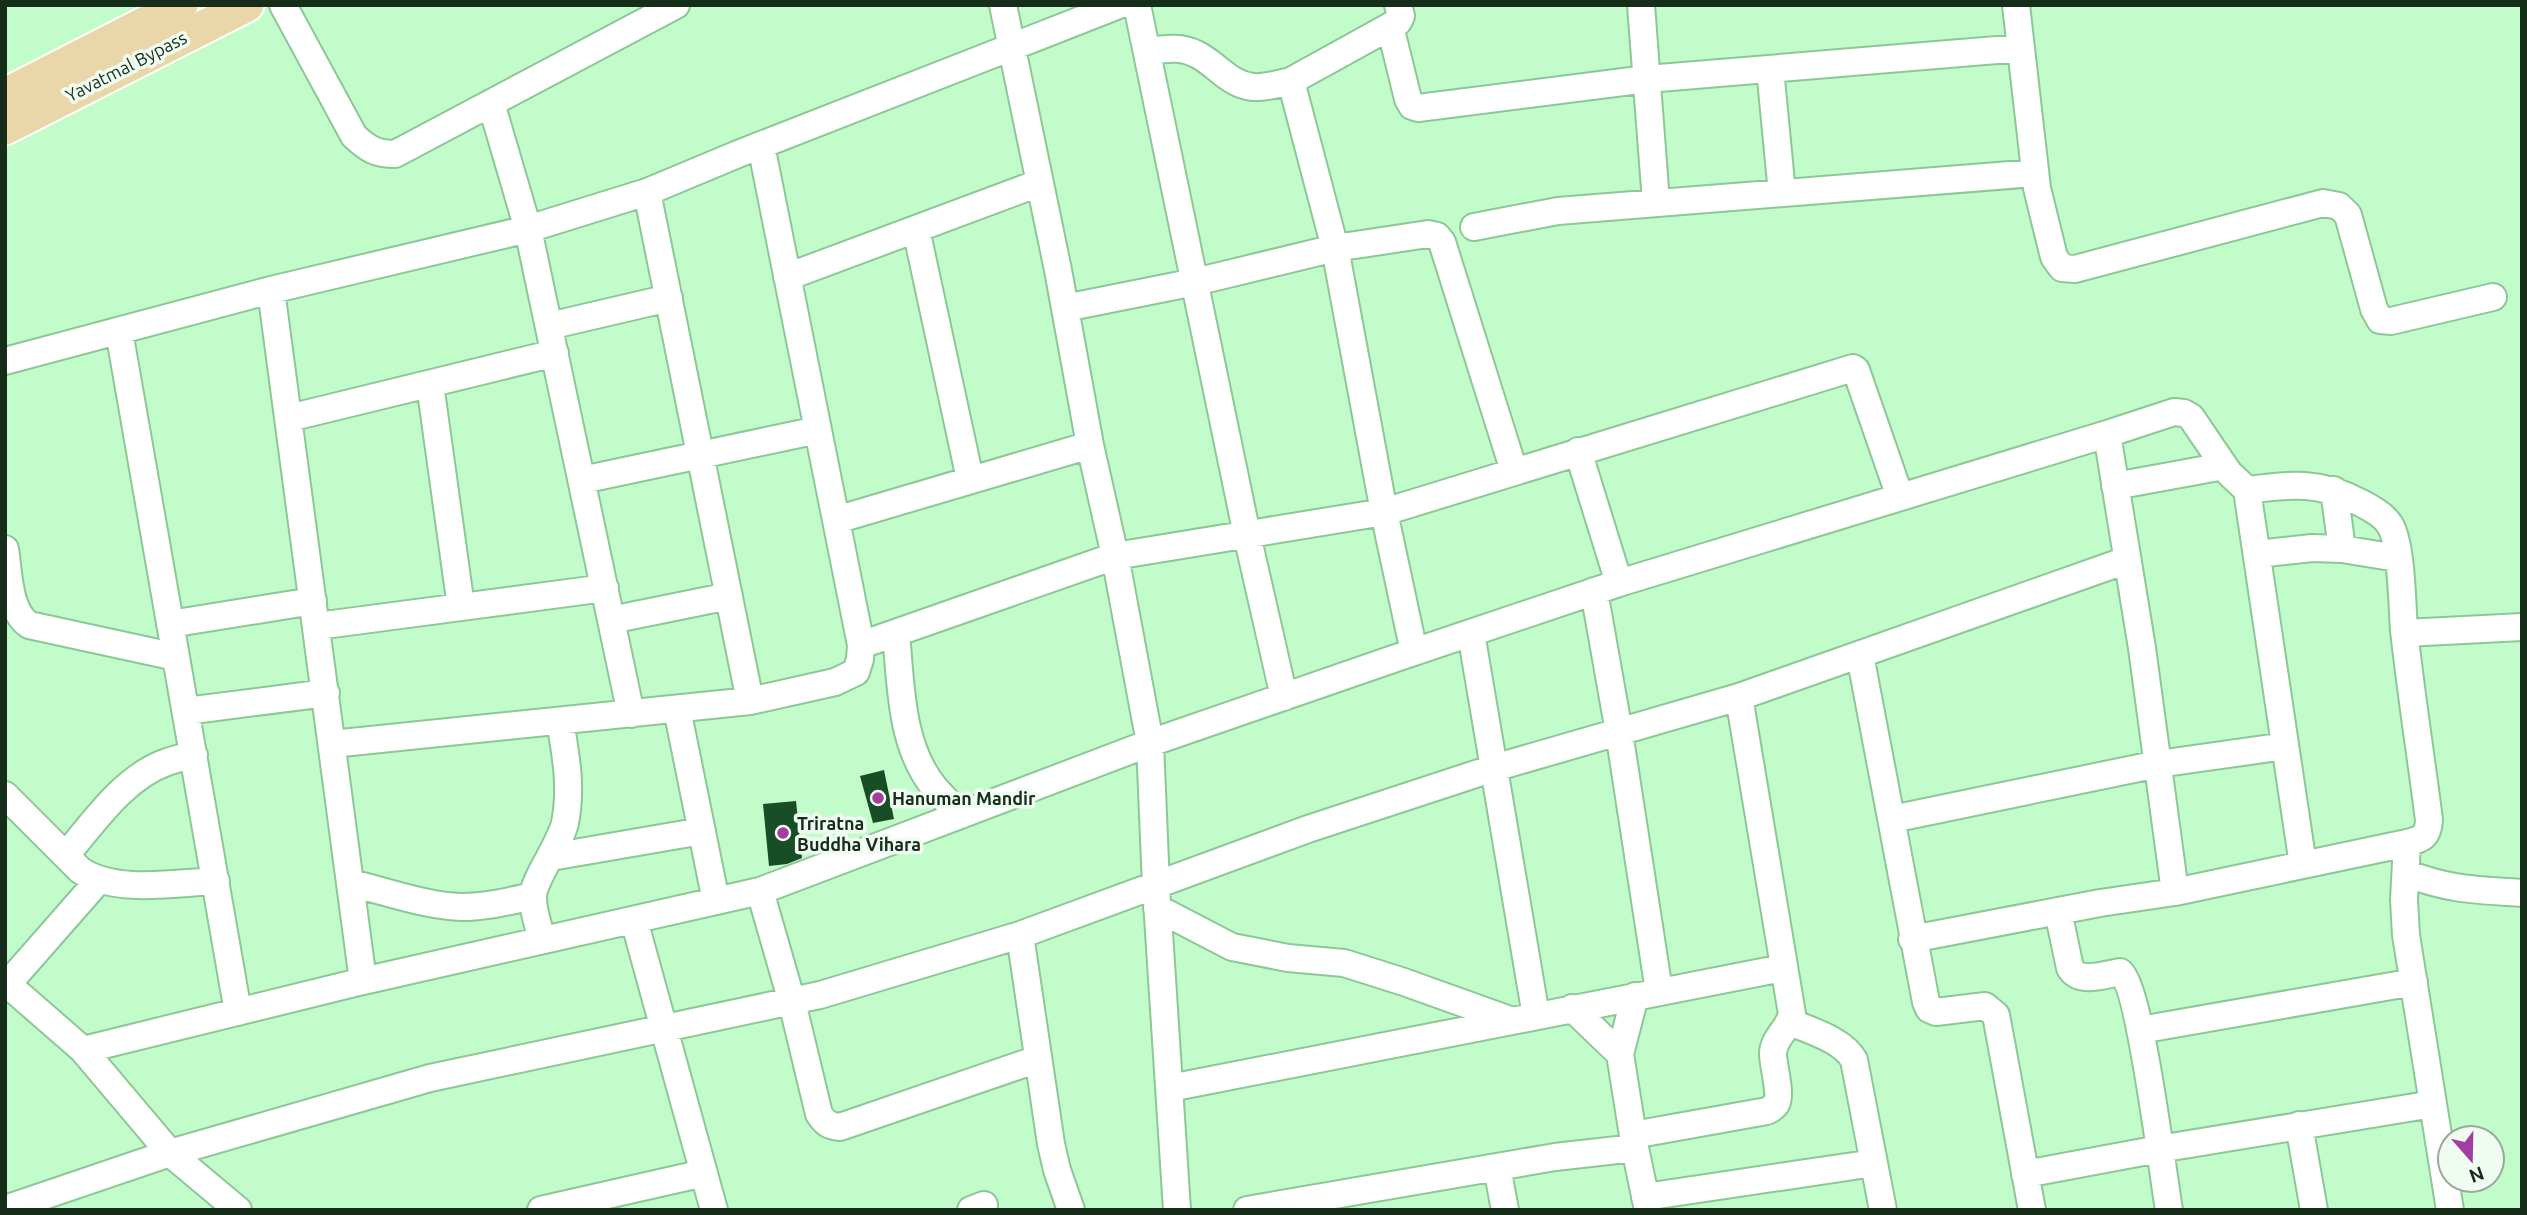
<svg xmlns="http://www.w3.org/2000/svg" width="2527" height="1215" font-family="Ubuntu,sans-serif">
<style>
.building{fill:#174e25}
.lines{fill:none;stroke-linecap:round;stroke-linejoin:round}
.minor-casing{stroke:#8ec797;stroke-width:30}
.major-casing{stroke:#fff;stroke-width:37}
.minor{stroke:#fff;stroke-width:26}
.major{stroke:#e9d7a9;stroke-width:33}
.poi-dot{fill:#a43da1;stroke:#f0fcf2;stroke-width:2.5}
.labels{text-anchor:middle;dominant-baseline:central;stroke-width:7;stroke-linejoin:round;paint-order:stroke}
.street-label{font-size:18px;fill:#162d1a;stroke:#f0fcf2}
.poi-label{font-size:18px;font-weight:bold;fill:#162d1a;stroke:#f0fcf2;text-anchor:start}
</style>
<rect width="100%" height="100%" fill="#c2fcca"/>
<path class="building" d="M 884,770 L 894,819 L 873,823 L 860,776 Z
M 796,801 L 802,858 L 787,864 L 769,866 L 763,804 Z"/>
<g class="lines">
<g class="minor-casing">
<path id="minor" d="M 283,5 L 354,136 C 368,149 376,154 395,154 L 676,5
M 1003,5 L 1058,270 L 1090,445 L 1115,556 L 1150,743 L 1156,886 L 1177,1210
M 1137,5 L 1247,535 L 1284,697
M 1398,5 L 1401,16 L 1398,22 L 1291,81 L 1335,248 L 1384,512 L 1414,652
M 1641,5 L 1656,202
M 2016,5 L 2037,188 L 2054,257 L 2062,268 L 2075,269 L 2323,203 L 2339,206 L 2348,215 L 2374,309 L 2380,320 L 2391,321 L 2493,297
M 1390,26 L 1408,99 L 1412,106 L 1418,108 L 1647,79 L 2021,48
M 1147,51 C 1164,49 1181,46 1196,54 C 1216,63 1229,85 1253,87 C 1265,88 1279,84 1291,81
M 1770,69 L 1782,193
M 491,103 L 528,229 L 631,714
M 647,192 L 750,701
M 1474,227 L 1558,211 L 2035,173
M 916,229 L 970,479
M 787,277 L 1039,183
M 271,290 L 363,981 L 760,891 L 1150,743 L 1399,657 L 1619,583 L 2107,434 L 2142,648 L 2175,892
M 1065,308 L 1195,282 L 1335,248 L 1428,234 L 1437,236 L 1442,242 L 1514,471
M 549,326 L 669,298
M 119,331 L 238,1012
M 5,361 L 271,290 L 528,229 L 647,192 L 738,154 L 1119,5
M 430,384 L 461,607
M 289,418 L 555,353
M 2107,434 L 2174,412 L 2184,413 L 2191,417 L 2229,473 L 2247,490 L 2303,865
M 1578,451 L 1619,583
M 582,480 L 818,430
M 2115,486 L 2224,466
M 2334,490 L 2342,549
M 836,520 L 1090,445
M 5,549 C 9,573 8,610 29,625 L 176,657
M 2257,554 L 2312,548 L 2342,549 L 2397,558
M 1594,591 L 1619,732 L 1659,991
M 611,620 L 729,596
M 170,624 L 313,601
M 317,626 L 605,588
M 1471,633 L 1536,1016
M 2405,633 L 2522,627
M 896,634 C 901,684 900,745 934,787 C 942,797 952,806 961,815
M 861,645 L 1115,556 L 1384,512 L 1853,368 L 1856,370 L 1900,497
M 1860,655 L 1926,1002 L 1929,1009 L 1936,1012 L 1985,1006 L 1996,1015 L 2032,1210
M 677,709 L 716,901
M 186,711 L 326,693
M 332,744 L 750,701 L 835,682 L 856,672 L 860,659 L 861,645 L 761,145
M 5,795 L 80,870 C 115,894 174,883 216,881
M 1892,819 L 2158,764 L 2285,746
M 2407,843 L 2404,900 L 2406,935 L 2450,1210
M 66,855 C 94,822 124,777 167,762 C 175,759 185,757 194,755
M 551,857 L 702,831
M 2406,873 C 2448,890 2478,890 2522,893
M 350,883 C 386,891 425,906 462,907 C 486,907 510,901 533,896
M 760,891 L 792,1002 L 819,1114 C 825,1123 829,1126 840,1127 L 1038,1059
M 1157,908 L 1232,947 L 1288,958 L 1344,963 L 1404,982 L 1510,1020
M 2058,911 L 2070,968 C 2079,984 2104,975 2120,972 C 2140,986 2163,1175 2169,1210
M 634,920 L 714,1210
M 1020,935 L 1051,1144 L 1057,1170 L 1071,1210
M 1912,939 L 2100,903 L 2175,892 L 2407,843 C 2422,839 2428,837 2429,820 C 2421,757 2411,694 2404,630 C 2402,605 2402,545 2390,525 C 2384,515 2371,508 2361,503 C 2321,481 2290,484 2247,490
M 542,940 C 539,927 533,912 533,898 C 532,881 560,845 565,823 C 572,788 566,756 560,721
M 5,982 L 83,1050 L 170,1153 L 238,1210
M 5,987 L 98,881
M 1635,996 L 1620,1054 L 1635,1148
M 1572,1008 L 1620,1054
M 1790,1022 C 1811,1031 1843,1040 1854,1060 L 1883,1210
M 2140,1030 L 2414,982
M 83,1050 L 363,981
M 1170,1088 L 1783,968
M 2299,1125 L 2314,1210
M 1633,1135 L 1767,1111 C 1768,1111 1775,1106 1776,1104 C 1782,1095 1773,1065 1773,1054 C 1773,1038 1789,1029 1792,1014 L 1739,697
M 1497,1167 L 1505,1210
M 2025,1174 L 2159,1149 L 2433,1104
M 1645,1197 L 1874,1163
M 5,1209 L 170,1153 L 430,1078 L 820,995 L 1020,935 L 1308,829 L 1494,768 L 1739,697 L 2127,560
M 541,1210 L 704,1173
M 971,1210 L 984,1205
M 1247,1210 L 1555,1157 L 1635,1148 L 1648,1210"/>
</g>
<g class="major-casing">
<path id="major" d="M 5,95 L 181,5
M 5,128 L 247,5"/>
</g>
<use href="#minor" class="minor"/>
<use href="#major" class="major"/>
</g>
<g class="poi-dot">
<circle cx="878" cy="798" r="7"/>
<circle cx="783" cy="833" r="7"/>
</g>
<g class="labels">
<g class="street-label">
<text transform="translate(126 66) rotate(-27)">Yavatmal Bypass</text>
</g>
<g class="poi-label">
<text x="892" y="798">Hanuman Mandir</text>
<text x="797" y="823">Triratna<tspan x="797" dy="21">Buddha Vihara</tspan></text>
</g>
</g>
<rect width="2527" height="1215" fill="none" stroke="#162d1a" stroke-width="14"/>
<g transform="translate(2471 1159) rotate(160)"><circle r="33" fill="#f0fcf2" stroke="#99a99c" stroke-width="2"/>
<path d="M0-5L12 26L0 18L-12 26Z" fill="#a43da1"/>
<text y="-10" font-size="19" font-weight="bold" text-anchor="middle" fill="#162d1a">N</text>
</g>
</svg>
